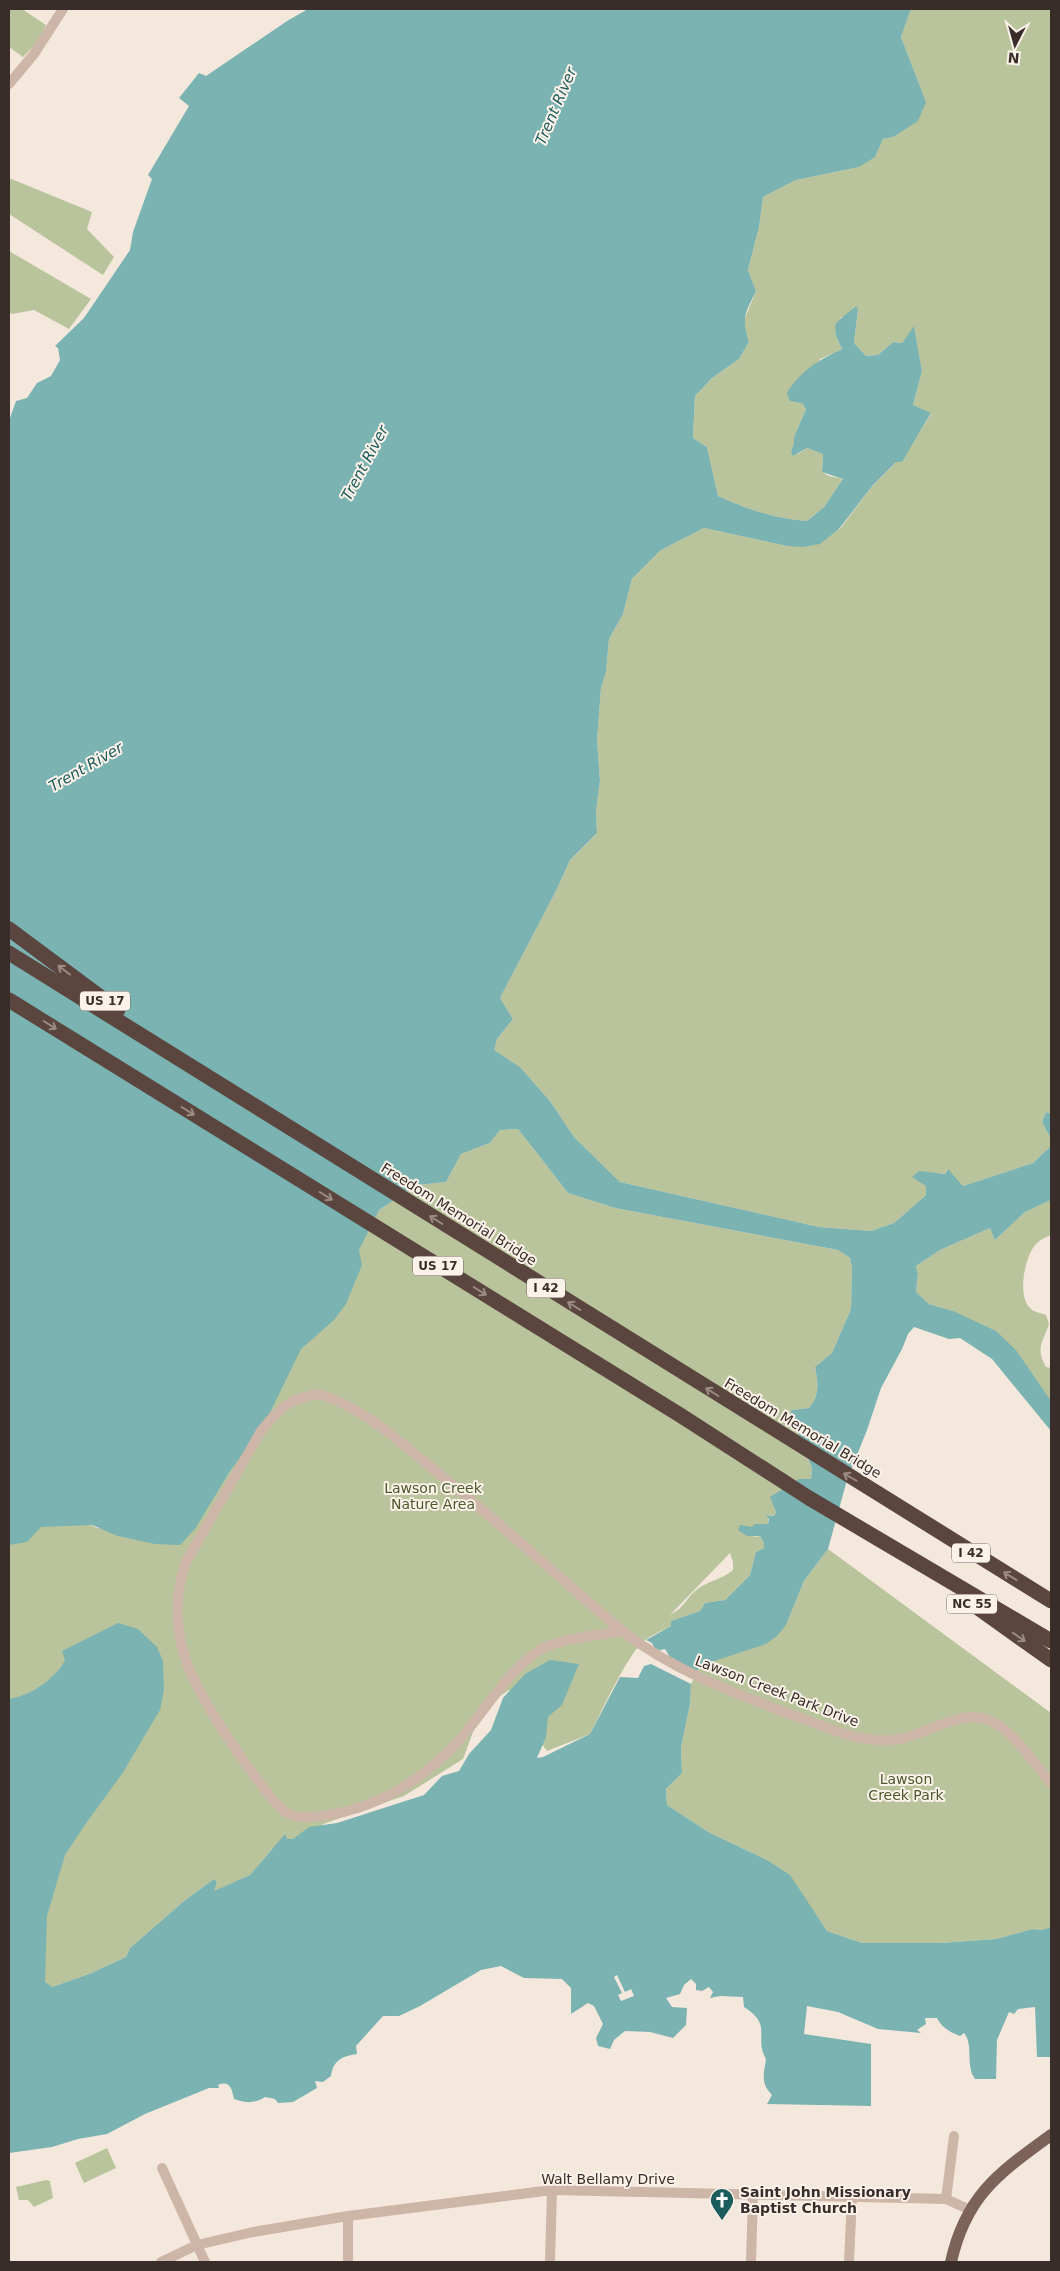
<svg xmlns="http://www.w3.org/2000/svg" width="1060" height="2271" font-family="'DejaVu Sans',sans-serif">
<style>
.green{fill:#b9c49c;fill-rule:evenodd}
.water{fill:#7ab3b1}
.pier{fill:#f4e8dd}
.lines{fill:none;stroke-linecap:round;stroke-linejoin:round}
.minor{stroke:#cdb6a8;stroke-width:10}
.major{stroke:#7c6259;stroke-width:12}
.highway{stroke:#5b463f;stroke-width:15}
.oneway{stroke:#9b8b83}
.labels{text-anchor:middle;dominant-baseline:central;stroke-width:4;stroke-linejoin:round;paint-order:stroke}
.shield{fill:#fbf2ea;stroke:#736863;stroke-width:1}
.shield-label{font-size:12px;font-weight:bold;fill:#392d29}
.street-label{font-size:14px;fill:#392d29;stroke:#fbf2ea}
.park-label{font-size:14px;fill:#4b592b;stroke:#fbf2ea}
.poi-label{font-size:14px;font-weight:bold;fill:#392d29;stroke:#fbf2ea;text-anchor:start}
.water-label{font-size:15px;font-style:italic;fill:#1b5d5d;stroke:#fbf2ea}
</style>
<rect width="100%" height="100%" fill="#f4e8dd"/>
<path class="green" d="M 9,9 L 22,9 L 46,25 L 37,43 L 23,57 L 9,47 Z
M 911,9 L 1051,9 L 1051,1114 L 1046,1112 L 1042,1122 L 1051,1139 L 1051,1146 L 1033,1163 L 963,1186 L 947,1169 L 945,1174 L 939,1173 L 926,1186 L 926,1195 L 894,1223 L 871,1231 L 819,1227 L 620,1182 L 574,1137 L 550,1101 L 520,1067 L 493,1050 L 497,1039 L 513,1019 L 500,998 L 557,889 L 570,860 L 597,833 L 596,812 L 600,780 L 597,741 L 601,688 L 606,672 L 609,639 L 623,614 L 632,579 L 661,550 L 704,528 L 787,546 L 840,529 L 873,485 L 896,462 L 902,461 L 931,414 L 913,405 L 922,371 L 914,327 L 902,343 L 893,342 L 878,355 L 866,356 L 854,343 L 858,309 L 855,306 L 847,315 L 840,318 L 836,336 L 842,349 L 820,359 L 816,365 L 811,367 L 802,403 L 806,409 L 794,437 L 794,443 L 791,451 L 798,454 L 807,448 L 823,454 L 822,472 L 829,476 L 843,479 L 824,507 L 807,521 C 775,519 747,509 718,496 L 707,447 L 693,438 L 695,396 L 712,378 L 739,359 L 749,342 L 743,323 L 756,291 L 748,270 L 759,227 L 763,197 L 796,180 L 859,167 L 879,148 L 883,139 L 893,137 L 926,102 L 901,37 Z
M 9,178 L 92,212 L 87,229 L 114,257 L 103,275 L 9,214 Z
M 9,251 L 91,299 L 69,329 L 34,310 L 12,314 L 9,313 Z
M 518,1129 L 568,1193 L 615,1208 L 838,1250 L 850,1258 L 852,1268 L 851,1309 L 832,1353 L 815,1367 C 818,1383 820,1395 809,1408 L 792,1410 L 790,1413 L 812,1468 L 811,1479 L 774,1504 L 776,1512 L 774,1516 L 769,1515 L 768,1524 L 753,1537 L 760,1536 L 764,1543 L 764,1548 L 756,1552 L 750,1575 L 725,1600 L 705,1603 L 700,1611 L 671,1621 L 671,1626 C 662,1631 651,1635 644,1641 C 628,1653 601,1713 590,1734 L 547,1751 L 535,1735 L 530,1694 L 509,1690 L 482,1708 L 463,1759 L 404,1796 L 326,1823 L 272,1849 L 250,1875 L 213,1892 L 217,1882 L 214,1879 L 184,1901 L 130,1948 L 126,1957 L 89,1974 L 52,1987 L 24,1972 L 62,1664 C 52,1682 29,1696 9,1699 L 9,1510 L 53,1507 L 97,1528 L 135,1529 L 379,1210 L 417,1185 L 446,1182 L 461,1154 L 490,1143 L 500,1130 ZM 730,1553 L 733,1562 L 733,1570 C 722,1580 706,1581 695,1591 C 685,1600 685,1607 670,1615 Z
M 1051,1200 L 1051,1235 C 1047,1237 1041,1239 1037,1243 C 1025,1254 1016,1297 1031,1309 C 1034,1312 1041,1313 1046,1315 L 1049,1324 C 1043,1343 1035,1347 1046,1367 L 1051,1368 L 1051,1401 L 953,1311 L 929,1304 L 916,1292 L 918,1274 L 916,1266 L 940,1250 L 990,1228 L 996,1239 L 1025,1212 Z
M 828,1549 L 1051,1713 L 1051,1927 L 1042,1930 L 1032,1929 L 996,1939 L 941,1943 L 862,1943 L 827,1931 L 809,1905 L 767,1860 L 710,1833 L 667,1805 L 666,1789 L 682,1773 L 681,1748 L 690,1704 L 691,1684 L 700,1667 L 786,1625 L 804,1581 Z
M 107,2148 L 116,2168 L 84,2183 L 75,2163 Z
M 46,2180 L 50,2181 L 53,2198 L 34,2207 L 28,2200 L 19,2200 L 16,2187 Z"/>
<path class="water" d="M 308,9 L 911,9 L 901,37 L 926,102 L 918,121 L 893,137 L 883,139 L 875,157 L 859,167 L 796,180 L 763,197 L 759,227 L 748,270 L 756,291 C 745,314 741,317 749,342 L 739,359 L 712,378 L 695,396 L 693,438 L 707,447 L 718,496 C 747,509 775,519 807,521 L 824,507 L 843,479 L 822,472 L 823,454 L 807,448 L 793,456 L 791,451 L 794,443 L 794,437 L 806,409 L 802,403 L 790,401 L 787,393 C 800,371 820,359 842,349 L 836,336 L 835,325 C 840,318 848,313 856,306 L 858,309 L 854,343 L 866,356 L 878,355 L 893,342 L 902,343 L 914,326 L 922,371 L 913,405 L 931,413 L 902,462 L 896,462 L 873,485 L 839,529 L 820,544 L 803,547 L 787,546 L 704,528 L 661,550 L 632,579 L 623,614 L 609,639 L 606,672 L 601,688 L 597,741 L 600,780 L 596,812 L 597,833 L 570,860 L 557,889 L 500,998 L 513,1019 L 497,1039 L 494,1050 L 520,1067 L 550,1101 L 574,1137 L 620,1182 L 819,1227 L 871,1231 L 894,1223 L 926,1195 L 926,1186 L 912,1177 L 919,1171 L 945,1174 L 948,1169 L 963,1186 L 1033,1163 L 1051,1146 L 1051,1200 L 1025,1212 L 995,1240 L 990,1228 L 940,1250 L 916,1266 L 918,1274 L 916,1292 L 929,1304 L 953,1311 L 996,1331 L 1016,1350 L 1051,1401 L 1051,1431 L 992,1359 L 960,1338 L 949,1339 L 914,1327 L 908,1334 L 902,1349 L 881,1388 L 867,1430 L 847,1480 L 828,1549 L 804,1581 L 786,1625 L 777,1636 L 766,1644 L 717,1660 L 700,1667 L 696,1673 L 671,1659 L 665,1649 L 656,1651 L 652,1643 L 646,1640 L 671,1626 L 671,1621 L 700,1611 L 705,1603 L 725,1600 L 750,1575 L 756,1552 L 764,1548 L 764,1543 L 760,1536 L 747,1536 L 738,1530 L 740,1525 L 752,1527 L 755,1524 L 768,1524 L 769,1519 L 766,1515 L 774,1516 L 776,1512 L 770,1497 L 799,1479 L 811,1479 L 812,1468 L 790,1413 L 792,1410 L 809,1408 C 820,1395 818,1383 815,1367 L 832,1353 L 851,1309 L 852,1268 L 850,1258 L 838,1250 L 615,1208 L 568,1193 L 518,1129 L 500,1130 L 490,1143 L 461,1154 L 446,1182 L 417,1185 L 379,1210 L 359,1250 L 362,1265 L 346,1304 L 334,1320 L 301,1349 L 262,1429 L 230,1471 L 195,1529 L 180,1545 L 155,1544 L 118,1536 L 92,1525 L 41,1527 L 27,1542 L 9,1545 L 9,421 L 16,401 L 27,398 L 37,383 L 51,376 L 60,360 L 58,348 L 55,346 L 84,318 L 130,250 L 133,232 L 152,179 L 148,175 L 189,106 L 179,98 L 199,73 L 206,76 L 287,21 Z
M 1046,1112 L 1051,1114 L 1051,1139 L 1042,1122 Z
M 118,1623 L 138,1629 L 157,1647 L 163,1661 L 164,1690 L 160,1710 L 122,1774 L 84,1826 L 65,1855 L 47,1916 L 45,1982 L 52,1987 L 89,1974 L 126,1957 L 130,1948 L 184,1901 L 214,1879 L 217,1882 L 214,1891 L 250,1875 L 285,1834 L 287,1839 L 293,1839 L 309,1827 L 337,1823 L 424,1795 L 442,1776 L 459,1771 L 469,1754 L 491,1730 L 503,1698 L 525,1674 L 550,1660 L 579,1664 L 562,1705 L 548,1717 L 546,1737 L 537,1758 L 543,1757 L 590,1734 L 620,1677 L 638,1678 L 644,1666 L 651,1664 L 691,1684 L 690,1704 L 681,1748 L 682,1773 L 666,1789 L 667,1805 L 710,1833 L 767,1860 L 790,1875 L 827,1931 L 862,1943 L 941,1943 L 996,1939 L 1032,1929 L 1042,1930 L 1051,1927 L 1051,2057 L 1037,2057 L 1035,2007 L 1018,2009 L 1014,2014 L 1009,2012 L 997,2040 L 996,2079 L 975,2079 C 965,2065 974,2045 964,2033 L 960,2036 C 950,2032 942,2028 937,2018 L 925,2018 L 926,2024 L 917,2030 L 921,2033 L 878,2029 L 838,2012 L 807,2006 L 804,2034 L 871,2044 L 871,2106 L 767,2104 L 772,2095 C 760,2083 764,2074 766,2059 C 753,2037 774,2026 744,2007 L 743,1997 L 720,1996 L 710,1998 L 713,1992 L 709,1987 L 702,1991 L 696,1990 L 696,1984 L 691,1979 L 684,1985 L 680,1994 L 666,1998 L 672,2007 L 687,2008 L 686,2025 L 673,2038 L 650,2032 L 625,2031 L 614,2040 L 610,2049 L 598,2046 L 596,2038 L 603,2024 L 594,2006 L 588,2003 L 571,2014 L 571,1988 L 562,1979 L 524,1978 L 501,1966 L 481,1970 L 420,2006 L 399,2016 L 383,2016 L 356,2046 L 357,2054 C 343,2056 333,2060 331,2076 L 323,2082 L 315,2081 L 317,2088 L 293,2102 L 278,2103 L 275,2099 L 265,2097 C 253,2104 246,2103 234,2099 C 232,2089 230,2080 218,2085 L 219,2088 L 209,2088 L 145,2114 L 107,2134 L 78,2139 L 52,2147 L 9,2153 L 9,1699 C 31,1695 54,1680 65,1660 L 62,1651 Z"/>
<path class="pier" d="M 617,1975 L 625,1992 L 631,1989 L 634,1996 L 621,2001 L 618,1995 L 622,1993 L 614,1977 Z"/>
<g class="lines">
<path class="minor" d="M 9,84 L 34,54 L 63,9
M 319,1394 C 362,1407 397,1440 432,1468 C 497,1521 559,1577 622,1631 C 599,1635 556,1639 538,1651 C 511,1670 495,1695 475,1721 C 435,1774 376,1814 308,1817 C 303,1818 294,1816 289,1814 C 270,1805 212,1715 201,1693 C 193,1679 186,1663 182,1647 C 175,1617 176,1592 186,1562 L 261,1431 C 278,1409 290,1398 319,1394 Z
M 622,1631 C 674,1671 734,1693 795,1716 C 827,1727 859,1743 893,1740 C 926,1737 958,1707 991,1721 C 1012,1729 1036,1766 1051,1783
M 162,2168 L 205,2262
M 946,2199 L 954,2136
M 348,2216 L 348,2262
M 161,2262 L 197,2245 L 253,2232 L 348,2216 L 552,2190 L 946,2199 L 970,2210
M 550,2262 L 552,2190
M 751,2262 L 753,2195
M 849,2262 L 852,2196"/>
<path class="major" d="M 951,2262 C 966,2195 999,2173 1051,2135"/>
<path class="highway" d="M 9,929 L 118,1010
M 9,953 L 1051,1601
M 9,1000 L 680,1415 L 809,1498 L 1051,1641
M 978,1608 L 1051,1660"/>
</g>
<defs><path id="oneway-shaft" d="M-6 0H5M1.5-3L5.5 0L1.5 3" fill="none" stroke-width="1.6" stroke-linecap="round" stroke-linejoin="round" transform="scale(1.25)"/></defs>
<g class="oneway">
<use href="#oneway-shaft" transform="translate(64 970) rotate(-143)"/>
<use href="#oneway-shaft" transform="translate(50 1025) rotate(32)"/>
<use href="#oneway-shaft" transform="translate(188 1111) rotate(32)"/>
<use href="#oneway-shaft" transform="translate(326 1196) rotate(32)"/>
<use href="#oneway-shaft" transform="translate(436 1220) rotate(-148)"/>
<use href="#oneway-shaft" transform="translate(480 1291) rotate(32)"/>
<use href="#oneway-shaft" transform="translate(574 1306) rotate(-148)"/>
<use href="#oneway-shaft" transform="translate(712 1392) rotate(-148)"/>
<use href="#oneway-shaft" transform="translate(850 1477) rotate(-150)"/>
<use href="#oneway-shaft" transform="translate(1010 1576) rotate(-149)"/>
<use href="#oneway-shaft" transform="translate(1019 1637) rotate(35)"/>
</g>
<defs>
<g id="church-pin" transform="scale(1.25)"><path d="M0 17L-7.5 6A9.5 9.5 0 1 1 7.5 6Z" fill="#1b5d5d" stroke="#fbf2ea"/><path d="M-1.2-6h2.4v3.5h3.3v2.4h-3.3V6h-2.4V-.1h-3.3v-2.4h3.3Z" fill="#fff"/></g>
</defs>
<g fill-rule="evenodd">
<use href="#church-pin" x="722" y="2200"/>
</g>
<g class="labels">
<g class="shield">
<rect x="80" y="991.5" width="50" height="19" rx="4"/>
<rect x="413" y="1256.5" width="50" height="19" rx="4"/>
<rect x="527" y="1278.5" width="38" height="19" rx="4"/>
<rect x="952" y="1543.5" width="38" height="19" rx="4"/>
<rect x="947" y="1594.5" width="50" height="19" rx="4"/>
</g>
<g class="shield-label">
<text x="105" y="1001">US 17</text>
<text x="438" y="1266">US 17</text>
<text x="546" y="1288">I 42</text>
<text x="971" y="1553">I 42</text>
<text x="972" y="1604">NC 55</text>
</g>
<g class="street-label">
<text transform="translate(459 1214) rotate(32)">Freedom Memorial Bridge</text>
<text transform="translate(803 1428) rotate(31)">Freedom Memorial Bridge</text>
<text transform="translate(777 1691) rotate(21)">Lawson Creek Park Drive</text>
<text x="608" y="2179">Walt Bellamy Drive</text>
</g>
<g class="park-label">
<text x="433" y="1488">Lawson Creek<tspan x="433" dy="16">Nature Area</tspan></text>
<text x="906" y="1779">Lawson<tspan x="906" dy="16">Creek Park</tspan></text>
</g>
<g class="poi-label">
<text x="740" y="2192">Saint John Missionary<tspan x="740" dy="16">Baptist Church</tspan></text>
</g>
<g class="water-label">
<text transform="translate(556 106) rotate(-67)">Trent River</text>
<text transform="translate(365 463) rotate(-62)">Trent River</text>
<text transform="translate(86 767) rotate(-30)">Trent River</text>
</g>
</g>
<rect width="1060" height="2271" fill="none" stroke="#392d29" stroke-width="20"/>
<g transform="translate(1015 45) rotate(186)" stroke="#fbf2ea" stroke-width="4" paint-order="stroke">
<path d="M0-4L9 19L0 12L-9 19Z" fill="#392d29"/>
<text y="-8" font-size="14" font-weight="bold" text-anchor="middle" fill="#392d29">N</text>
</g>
</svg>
